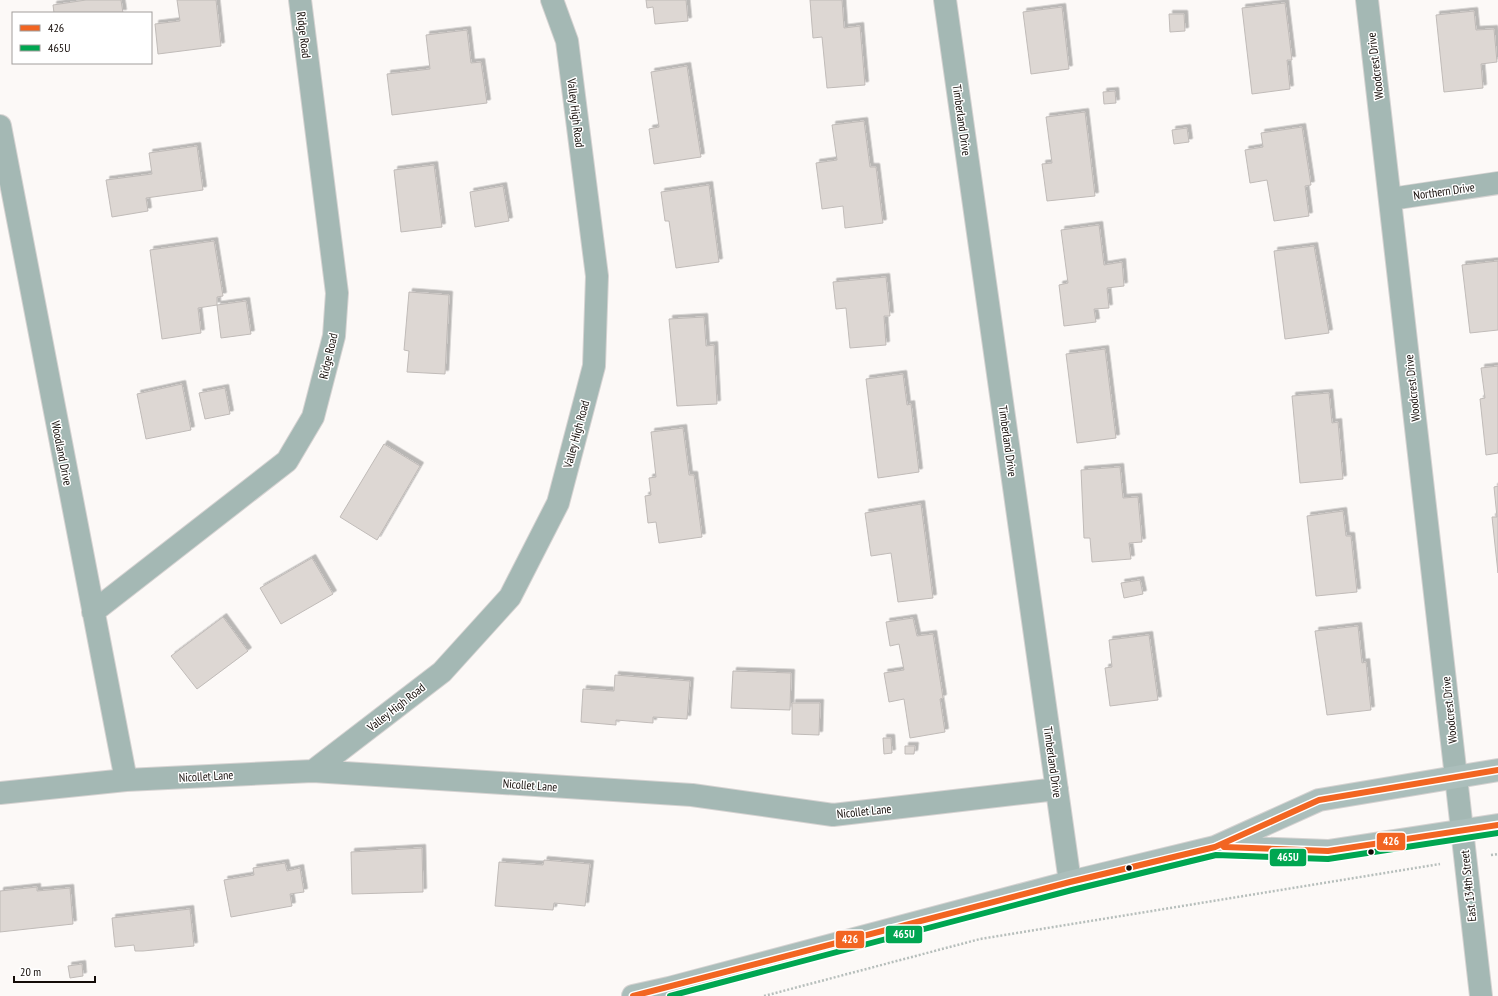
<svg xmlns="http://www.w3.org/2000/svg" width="1498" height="996" font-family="'PT Sans Narrow',sans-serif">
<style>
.building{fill:#ddd7d3;stroke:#c0bbb8;filter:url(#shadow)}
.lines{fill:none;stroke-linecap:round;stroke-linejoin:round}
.minor-casing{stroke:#d6d3d2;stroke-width:24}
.tertiary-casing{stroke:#d6d3d2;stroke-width:24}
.secondary-casing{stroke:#d6d3d2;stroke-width:24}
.path{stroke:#b6bebb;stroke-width:2.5;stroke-dasharray:2 2;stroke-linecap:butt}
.minor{stroke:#a4b8b4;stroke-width:22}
.tertiary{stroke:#a4b8b4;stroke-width:22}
.secondary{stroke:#abbebb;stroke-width:22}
.bus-1-casing{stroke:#fff;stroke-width:9}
.bus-2-casing{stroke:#fff;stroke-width:9}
.bus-1{stroke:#f26522;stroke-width:6}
.bus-2{stroke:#00a651;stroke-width:6}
.bus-dot{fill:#140c08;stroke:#fff;stroke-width:1.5}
.labels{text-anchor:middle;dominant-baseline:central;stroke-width:3;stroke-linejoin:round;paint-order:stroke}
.street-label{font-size:12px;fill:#140c08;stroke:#fff}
.line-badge{stroke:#fff;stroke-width:1.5}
.badge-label{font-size:11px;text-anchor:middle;font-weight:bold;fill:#fff}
</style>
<defs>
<filter id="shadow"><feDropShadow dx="3.5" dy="-3.5" stdDeviation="0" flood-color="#0004"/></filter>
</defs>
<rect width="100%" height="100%" fill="#fcf9f7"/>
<path class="building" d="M 86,0 L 121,0 L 123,13 L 54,13 L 53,5 Z
M 177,0 L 216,0 L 221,46 L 158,54 L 155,24 L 180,21 Z
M 646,0 L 686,0 L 688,21 L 655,24 L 653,7 L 647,8 Z
M 810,0 L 842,0 L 844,28 L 860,26 L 865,85 L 827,88 L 822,37 L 813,38 Z
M 1285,3 L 1292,60 L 1287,60 L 1290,89 L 1252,94 L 1242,8 Z
M 1062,7 L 1069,69 L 1031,74 L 1023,12 Z
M 1474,11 L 1476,30 L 1494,29 L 1497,62 L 1481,64 L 1483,88 L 1444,92 L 1436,15 Z
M 1169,14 L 1184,14 L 1185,31 L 1170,32 Z
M 467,30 L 471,63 L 481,62 L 487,103 L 392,115 L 387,74 L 430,69 L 426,35 Z
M 687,66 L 701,157 L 654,164 L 649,129 L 659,127 L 651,72 Z
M 1115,91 L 1116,103 L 1104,104 L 1103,92 Z
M 1085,112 L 1095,196 L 1047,201 L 1042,164 L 1052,163 L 1046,117 Z
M 864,121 L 870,167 L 876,167 L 883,223 L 845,228 L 843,206 L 822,209 L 816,163 L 837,160 L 832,125 Z
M 1302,127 L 1311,185 L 1305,186 L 1309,216 L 1274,221 L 1267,180 L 1250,183 L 1245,150 L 1263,147 L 1261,133 Z
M 1187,128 L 1189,142 L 1174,144 L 1172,130 Z
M 197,146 L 203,190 L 146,198 L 148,211 L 112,217 L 106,180 L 152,174 L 149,153 Z
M 434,165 L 442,227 L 401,232 L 394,170 Z
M 709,185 L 719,262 L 676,268 L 669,221 L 665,221 L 661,192 Z
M 503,186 L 509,221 L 475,227 L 470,192 Z
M 1099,225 L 1104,265 L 1122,262 L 1124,286 L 1107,288 L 1109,308 L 1094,309 L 1096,322 L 1064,326 L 1059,285 L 1068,283 L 1061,230 Z
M 214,241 L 223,296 L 217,297 L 217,305 L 198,308 L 201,333 L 162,339 L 150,250 Z
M 1314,246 L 1329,333 L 1285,339 L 1274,251 Z
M 1498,261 L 1498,330 L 1470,333 L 1462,265 Z
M 886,277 L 890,316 L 884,316 L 886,345 L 850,348 L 846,308 L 836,309 L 833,282 Z
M 409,292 L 449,295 L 445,374 L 407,372 L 409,351 L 404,350 Z
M 246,301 L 251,334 L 221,338 L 217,305 Z
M 704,317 L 706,346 L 714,345 L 717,404 L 677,406 L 669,319 Z
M 1105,349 L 1116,438 L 1077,443 L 1066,354 Z
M 1498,366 L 1498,453 L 1486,455 L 1480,399 L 1485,398 L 1481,368 Z
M 903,374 L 907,405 L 911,404 L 919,472 L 878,478 L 866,379 Z
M 182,384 L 191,430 L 146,439 L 137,394 Z
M 225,388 L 230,414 L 205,419 L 199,393 Z
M 1329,393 L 1332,423 L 1338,422 L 1343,479 L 1300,483 L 1292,396 Z
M 683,428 L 689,475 L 694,475 L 702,537 L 659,543 L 656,522 L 648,523 L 645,496 L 651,495 L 649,478 L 656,477 L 651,432 Z
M 384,444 L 420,466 L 377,540 L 340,517 Z
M 1120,467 L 1123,498 L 1138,497 L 1142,542 L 1129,543 L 1131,559 L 1092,562 L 1090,538 L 1084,538 L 1081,470 Z
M 1498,486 L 1498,573 L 1492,517 L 1497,517 L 1494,487 Z
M 921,504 L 933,598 L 898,602 L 891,553 L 871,556 L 865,513 Z
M 1343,511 L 1346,536 L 1351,536 L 1357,592 L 1316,596 L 1307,516 Z
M 312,558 L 333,594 L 281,624 L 260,588 Z
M 1140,580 L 1143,594 L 1124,598 L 1121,583 Z
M 223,617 L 248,651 L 197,689 L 171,656 Z
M 913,618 L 917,636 L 933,634 L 943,698 L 940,699 L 945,732 L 910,738 L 904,699 L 889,702 L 884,673 L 904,670 L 899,644 L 890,646 L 886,622 Z
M 1358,626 L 1362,663 L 1366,662 L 1371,710 L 1327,715 L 1315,631 Z
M 1149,635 L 1158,700 L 1110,706 L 1105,668 L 1112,667 L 1109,640 Z
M 733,671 L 791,673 L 790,710 L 731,708 Z
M 615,675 L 690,681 L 687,719 L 653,717 L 653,723 L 616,720 L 616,725 L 581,722 L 583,689 L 614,691 Z
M 792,703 L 820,703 L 819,735 L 792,734 Z
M 883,738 L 891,738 L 892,753 L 884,754 Z
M 905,746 L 915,746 L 914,754 L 905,754 Z
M 422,848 L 423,892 L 352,894 L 351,852 Z
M 544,860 L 590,864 L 585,906 L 554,903 L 553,910 L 495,906 L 499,862 L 543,865 Z
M 285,863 L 287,871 L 300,868 L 304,892 L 290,894 L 292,906 L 231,917 L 224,880 L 254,875 L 253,868 Z
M 37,887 L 37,891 L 70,888 L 73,924 L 0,932 L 0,891 Z
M 190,909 L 194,946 L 143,951 L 135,951 L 134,945 L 115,947 L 112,918 Z
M 82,964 L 83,976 L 70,978 L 68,966 Z"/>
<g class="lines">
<g class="minor-casing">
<path id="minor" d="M 945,0 L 1070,882
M 1367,0 L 1456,777
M 0,126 L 126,780
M 1391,199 L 1498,183
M 93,612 L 287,461 L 313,417 L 334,336 L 337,293 L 300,0
M 313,771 L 442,672 L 510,597 L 558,503 L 594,366 L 597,276 L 567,41 L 552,0
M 0,793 L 126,780 L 313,771 L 692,795 L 833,815 L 1057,789"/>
</g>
<g class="tertiary-casing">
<path id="tertiary" d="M 1456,777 L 1481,996"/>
</g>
<g class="secondary-casing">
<path id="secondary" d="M 1220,847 L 1328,851 L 1498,825
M 633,996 L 669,988 L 1070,882 L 1215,847 L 1319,800 L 1498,770"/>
</g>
<path class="path" d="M 1491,855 L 1498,854
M 764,996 L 980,939 L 1440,864"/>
<use href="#minor" class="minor"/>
<use href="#tertiary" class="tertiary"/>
<use href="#secondary" class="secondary"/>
<g class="bus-1-casing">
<path id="bus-1" d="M 1224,847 L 1328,851 L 1498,825
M 633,996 L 1070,882 L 1215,847 L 1319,800 L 1498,770"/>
</g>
<g class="bus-2-casing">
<path id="bus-2" d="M 670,996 L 1072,890 L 1216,855 L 1328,859 L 1498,833"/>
</g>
<use href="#bus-1" class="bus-1"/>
<use href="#bus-2" class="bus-2"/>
</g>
<g class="bus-dot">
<circle cx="1371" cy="852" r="3.5"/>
<circle cx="1129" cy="868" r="3.5"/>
</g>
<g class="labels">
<g class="street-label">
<text transform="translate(304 35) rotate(83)">Ridge Road</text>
<text transform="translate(1375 66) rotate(-97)">Woodcrest Drive</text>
<text transform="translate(576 113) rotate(83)">Valley High Road</text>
<text transform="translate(962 120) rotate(82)">Timberland Drive</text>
<text transform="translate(1444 191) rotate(-8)">Northern Drive</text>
<text transform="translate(328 356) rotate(-77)">Ridge Road</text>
<text transform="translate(1412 388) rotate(-96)">Woodcrest Drive</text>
<text transform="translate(576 434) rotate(-75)">Valley High Road</text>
<text transform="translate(1008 441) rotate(82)">Timberland Drive</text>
<text transform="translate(62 453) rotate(79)">Woodland Drive</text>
<text transform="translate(396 707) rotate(-38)">Valley High Road</text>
<text transform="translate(1449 710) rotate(-96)">Woodcrest Drive</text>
<text transform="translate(1053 762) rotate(82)">Timberland Drive</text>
<text transform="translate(206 776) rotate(-3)">Nicollet Lane</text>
<text transform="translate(530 785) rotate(4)">Nicollet Lane</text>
<text transform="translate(864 811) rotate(-6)">Nicollet Lane</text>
<text transform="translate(1468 886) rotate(-96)">East 134th Street</text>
</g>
</g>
<g class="line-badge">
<rect x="1376" y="832" width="30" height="19" rx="4" fill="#f26522"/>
<rect x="1269" y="848" width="38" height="19" rx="4" fill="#00a651"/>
<rect x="885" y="925" width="38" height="19" rx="4" fill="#00a651"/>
<rect x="835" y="930" width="30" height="19" rx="4" fill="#f26522"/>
</g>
<g class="badge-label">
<text x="1391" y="845">426</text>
<text x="1288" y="861">465U</text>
<text x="904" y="938">465U</text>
<text x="850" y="943">426</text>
</g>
<rect x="12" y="12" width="140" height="52" fill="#ffffff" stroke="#a19e9c"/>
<rect x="20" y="25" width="20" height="6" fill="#f26522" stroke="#a19e9c"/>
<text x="48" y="32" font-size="12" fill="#140c08">426</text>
<rect x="20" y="45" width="20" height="6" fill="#00a651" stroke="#a19e9c"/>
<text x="48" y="52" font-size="12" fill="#140c08">465U</text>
<path d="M14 976v6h81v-6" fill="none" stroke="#140c08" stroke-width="2"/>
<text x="20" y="976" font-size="12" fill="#140c08" stroke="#ffffff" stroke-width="3" paint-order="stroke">20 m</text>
</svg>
